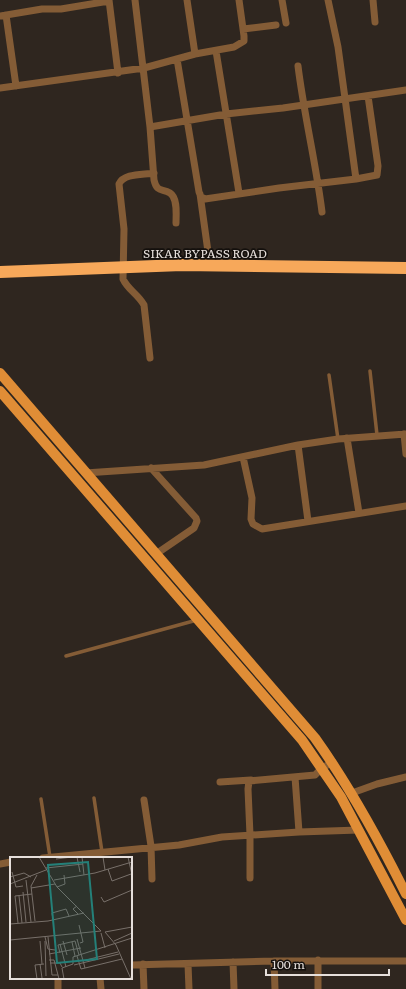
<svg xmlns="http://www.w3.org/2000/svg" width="406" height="989" font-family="Literata,serif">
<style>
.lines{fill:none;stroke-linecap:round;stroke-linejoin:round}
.lane{stroke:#845c36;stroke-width:3.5}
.street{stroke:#845c36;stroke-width:7}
.primary{stroke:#e08d36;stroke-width:10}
.highway{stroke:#f7a85a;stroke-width:12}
.labels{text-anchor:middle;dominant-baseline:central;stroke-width:3.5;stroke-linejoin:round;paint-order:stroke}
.street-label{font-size:12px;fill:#e6dfdb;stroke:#14100d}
.inset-road{fill:none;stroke:#78706a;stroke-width:1}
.view{fill:#248079;fill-opacity:0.15;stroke:#248079;stroke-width:2}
.inset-edge{fill:none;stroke:#e6dfdb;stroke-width:2}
</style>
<rect width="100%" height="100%" fill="#2f261f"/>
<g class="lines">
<path class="lane" d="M 370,371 L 377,435
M 329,375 L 338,439
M 66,656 L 197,620
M 94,798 L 102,852
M 41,799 L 50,857"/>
<path class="street" d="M 109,0 L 118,73
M 135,0 L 150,127 L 154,180 C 157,193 162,188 170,193 C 178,198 176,215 176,223
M 187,0 L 195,54
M 282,0 L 286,23
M 328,0 L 338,47 L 356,179
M 373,0 L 375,22
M 6,15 L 16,86
M 0,16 L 42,9 L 61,9 L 109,1
M 243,29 L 276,25
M 216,51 L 239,193
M 177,59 L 199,192 L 201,197 L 205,199 L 279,188 L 356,179 L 377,175 L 378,166 L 368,96
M 298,66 C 304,115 316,163 322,212
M 0,88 L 144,68 L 195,54 L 234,47 L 244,41 L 244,36 L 239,0
M 150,127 L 226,114 L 283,108 L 406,90
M 200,194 L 210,266
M 150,358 L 144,305 C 138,294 128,290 123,279 L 124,229 L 119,184 C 124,173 143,175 154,173
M 404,434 L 406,454
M 347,438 L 359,513
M 298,445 L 308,521
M 243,457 L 252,498 L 251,519 L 253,524 L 262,529 L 406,506
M 151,468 L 196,518 L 197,521 L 194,528 L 156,554
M 85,473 L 204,465 L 298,445 L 338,439 L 406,434
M 295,777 L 299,832
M 220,782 L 251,780
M 352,793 L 377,784 L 406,777
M 144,800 L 151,846 L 152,879
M 43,858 L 179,845 L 222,837 L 299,832 L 359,830
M 0,864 L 11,862
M 250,878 L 250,835 L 248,789 L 249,781 L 315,775 L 322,768 L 333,762
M 318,960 L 318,989
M 274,961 L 275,989
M 233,962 L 234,989
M 143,964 L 144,989
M 188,964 L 189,989
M 131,965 L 274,961 L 406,961
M 58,978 L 58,989
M 100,978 L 101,989"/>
<path class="primary" d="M 0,373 L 315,738 C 350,787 379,840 406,894
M 0,391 L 302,740 L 341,797 L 406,920"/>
<path class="highway" d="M 0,272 L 182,265 L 406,268"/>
</g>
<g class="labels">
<g class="street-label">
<text x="205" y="253">SIKAR BYPASS ROAD</text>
</g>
</g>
<g transform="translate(10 857)">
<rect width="122" height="122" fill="#2f261f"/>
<path class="inset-road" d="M 29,0 L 47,30 L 91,74M 67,0 L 70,15M 72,0 L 74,18M 93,0 L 95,13M 118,0 L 122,18M 46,2 L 62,0M 36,11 L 73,7M 98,12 L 102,24 L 121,17M 2,15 L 6,30 L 13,29M 0,20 L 14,16 L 21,20M 16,23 L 21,65M 44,23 L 85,16 L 122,5M 0,27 L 36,13M 47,30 L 55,27 L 54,18M 21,31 L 45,27M 13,35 L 16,65M 9,39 L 12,66M 91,40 L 94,45 L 122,33M 67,49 L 63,52 L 68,57M 43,63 L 42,56 L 56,52 L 59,59M 25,64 L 21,29 L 27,18M 8,66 L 5,39 L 22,37M 0,67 L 38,64 L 74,56M 69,68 L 73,85 L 70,86M 95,75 L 106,88 L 121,122M 95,75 L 122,70M 91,76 L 95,91M 35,80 L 38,92 L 45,93M 38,80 L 42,118 L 48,118 L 49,122M 67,82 L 75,111M 0,83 L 91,74M 30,84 L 32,107M 35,84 L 36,119M 53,84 L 57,98M 104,84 L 122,76M 62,85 L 65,99M 50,87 L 56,110M 50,96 L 48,88 L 65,84 L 69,98M 39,97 L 71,91M 67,99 L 71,112 L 112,102M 39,103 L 44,103 L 48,118M 76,103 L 108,95M 40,106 L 50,106 L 52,110M 30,107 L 32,121M 64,108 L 109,97M 27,122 L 25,108 L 34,107M 54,122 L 52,111 L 63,107 L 63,100 L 122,81"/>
<path class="view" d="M 78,5 L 87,102 L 47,106 L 38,8 Z"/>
<rect width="122" height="122" class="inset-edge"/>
</g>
<path d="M266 969v6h123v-6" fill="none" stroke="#e6dfdb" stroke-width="2"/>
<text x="272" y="969" font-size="12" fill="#e6dfdb" stroke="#14100d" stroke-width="3" paint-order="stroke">100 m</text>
</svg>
